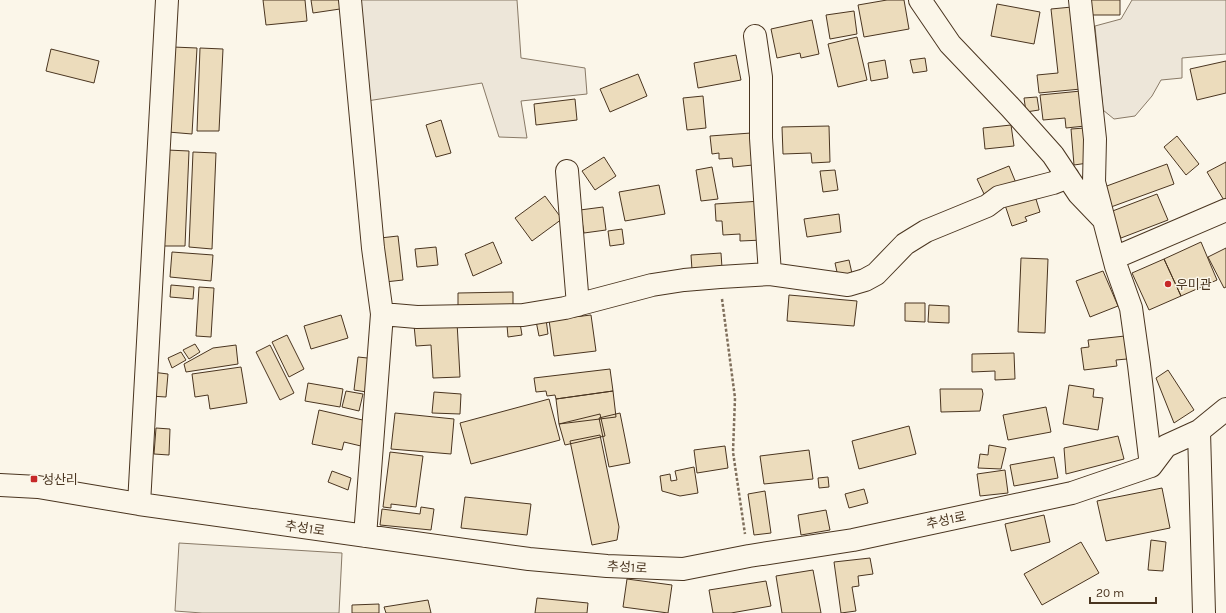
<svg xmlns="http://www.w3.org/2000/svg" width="1226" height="613" font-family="Karla,'Noto Sans KR',sans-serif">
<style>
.green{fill:#ede6d9;stroke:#887966}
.parking{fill:#ede7d9;stroke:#887966}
.building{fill:#ecdcbc;stroke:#4a3520}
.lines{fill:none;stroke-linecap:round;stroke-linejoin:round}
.minor-casing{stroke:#4a3520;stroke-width:24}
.path{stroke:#7f6f5c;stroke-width:2.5;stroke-dasharray:3 2;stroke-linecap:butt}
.minor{stroke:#fbf6e9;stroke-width:22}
.poi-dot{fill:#c62828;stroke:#fbf6e9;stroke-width:1.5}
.labels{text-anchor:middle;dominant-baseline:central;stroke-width:3;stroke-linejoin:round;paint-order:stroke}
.poi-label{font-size:13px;fill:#4a3520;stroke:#fbf6e9;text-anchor:start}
.street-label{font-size:13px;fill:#4a3520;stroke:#fbf6e9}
</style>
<rect width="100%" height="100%" fill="#fbf6e9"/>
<path class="green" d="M 356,0 L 517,0 L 521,58 L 585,68 L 587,94 L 521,101 L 527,138 L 499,137 L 482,83 L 367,101 Z
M 1132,0 L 1226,0 L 1226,54 L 1182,58 L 1182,78 L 1161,80 L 1152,96 L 1135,116 L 1114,119 L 1103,110 L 1095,26 L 1121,19 Z"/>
<path class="parking" d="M 179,543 L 342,553 L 339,613 L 202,613 L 175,611 Z"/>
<path class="building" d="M 263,0 L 305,0 L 307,21 L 266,25 Z
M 311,0 L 339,0 L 340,9 L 313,13 Z
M 887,0 L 904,0 L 909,29 L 864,37 L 858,5 Z
M 1089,0 L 1120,0 L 1120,15 L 1089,15 Z
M 997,4 L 1040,12 L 1034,44 L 991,36 Z
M 1072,7 L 1081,89 L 1039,93 L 1037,75 L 1058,73 L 1051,9 Z
M 854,11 L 857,34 L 830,39 L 826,15 Z
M 812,20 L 819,54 L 801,58 L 800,53 L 777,58 L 771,29 Z
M 857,37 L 867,80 L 838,87 L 828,44 Z
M 173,47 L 197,48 L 192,134 L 168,132 Z
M 200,48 L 223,49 L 219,131 L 197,131 Z
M 51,49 L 99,61 L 94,83 L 46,71 Z
M 736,55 L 741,80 L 698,88 L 694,63 Z
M 925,58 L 927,71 L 913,73 L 910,60 Z
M 885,60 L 888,78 L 871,81 L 868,63 Z
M 1226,61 L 1226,93 L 1197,100 L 1190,69 Z
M 638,74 L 647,96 L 610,112 L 600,89 Z
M 1081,91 L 1085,126 L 1066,128 L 1065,118 L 1043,120 L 1040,95 Z
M 703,96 L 706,128 L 687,130 L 683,98 Z
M 1037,97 L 1039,110 L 1026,112 L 1024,98 Z
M 575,99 L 577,120 L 536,125 L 534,104 Z
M 441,120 L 451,153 L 436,157 L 426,125 Z
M 1011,125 L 1014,146 L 985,149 L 983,128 Z
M 829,126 L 830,162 L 812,163 L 811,153 L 783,154 L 782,127 Z
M 1085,128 L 1088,163 L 1074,165 L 1071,129 Z
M 751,133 L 753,165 L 733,167 L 732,158 L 719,159 L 719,153 L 712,154 L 710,136 Z
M 1177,136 L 1199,164 L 1186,175 L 1164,147 Z
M 167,150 L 189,151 L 185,246 L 164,246 Z
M 193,152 L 216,153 L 212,249 L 189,247 Z
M 604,157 L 616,176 L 595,190 L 582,171 Z
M 1226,162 L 1226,201 L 1225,202 L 1207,172 Z
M 1167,164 L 1174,184 L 1111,207 L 1104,187 Z
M 1009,166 L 1016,183 L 985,196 L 977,179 Z
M 712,167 L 718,199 L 701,201 L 696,170 Z
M 835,170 L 838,190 L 823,192 L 820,171 Z
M 659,185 L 665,214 L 625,221 L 619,192 Z
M 1157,194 L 1168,220 L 1121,238 L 1110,212 Z
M 545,196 L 562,219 L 532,241 L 515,218 Z
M 1035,196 L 1040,212 L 1025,217 L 1027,221 L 1012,226 L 1005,205 Z
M 761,201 L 763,240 L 740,241 L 740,234 L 723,235 L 722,221 L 716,221 L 715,204 Z
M 603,207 L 606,230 L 584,233 L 580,210 Z
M 839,214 L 841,232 L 807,237 L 804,219 Z
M 622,229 L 624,244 L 610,246 L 608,231 Z
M 398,236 L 403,280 L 385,282 L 380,238 Z
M 493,242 L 502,263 L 473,276 L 465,254 Z
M 1201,242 L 1217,280 L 1181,296 L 1164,259 Z
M 436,247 L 438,265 L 417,267 L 415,249 Z
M 1226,248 L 1226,287 L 1224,288 L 1208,257 Z
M 172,252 L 213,255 L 211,281 L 170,277 Z
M 721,253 L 722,268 L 692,270 L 691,255 Z
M 1021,258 L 1048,259 L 1045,333 L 1018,332 Z
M 1164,259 L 1181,296 L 1149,310 L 1132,273 Z
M 849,260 L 853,278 L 839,281 L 835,263 Z
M 1103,271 L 1118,306 L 1090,317 L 1076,281 Z
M 171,285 L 194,287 L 193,299 L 170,297 Z
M 199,287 L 214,288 L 211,337 L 196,336 Z
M 513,292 L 513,308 L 458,308 L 458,293 Z
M 789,295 L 857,301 L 854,326 L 787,321 Z
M 905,303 L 925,303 L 925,322 L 905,321 Z
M 929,305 L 949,306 L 949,323 L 928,322 Z
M 341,315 L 348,338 L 311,349 L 304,326 Z
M 591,315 L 596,351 L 554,356 L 549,320 Z
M 546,319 L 548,334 L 539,336 L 536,321 Z
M 457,322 L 460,377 L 433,378 L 431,345 L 416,346 L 414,325 Z
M 520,323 L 522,335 L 508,337 L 507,325 Z
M 287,335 L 304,369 L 289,377 L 272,342 Z
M 1125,336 L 1127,359 L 1116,360 L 1117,366 L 1084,370 L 1081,348 L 1089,347 L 1088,340 Z
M 195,344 L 200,352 L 189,359 L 183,350 Z
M 236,345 L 238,364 L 186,372 L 184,364 L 213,348 Z
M 270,345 L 294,393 L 280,400 L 256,352 Z
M 181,352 L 186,360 L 172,368 L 168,358 Z
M 1014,353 L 1015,379 L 995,380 L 995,371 L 972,372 L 972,354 Z
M 358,357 L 377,359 L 373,393 L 354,390 Z
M 241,367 L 247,403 L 210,409 L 208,395 L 195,397 L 192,374 Z
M 610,369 L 613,391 L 556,399 L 555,395 L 547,396 L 546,391 L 536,392 L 534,378 Z
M 1168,370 L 1194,410 L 1174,423 L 1156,378 Z
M 152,372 L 168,374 L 166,397 L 150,396 Z
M 308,383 L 343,389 L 340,407 L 305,401 Z
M 1069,385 L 1094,389 L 1093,397 L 1103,398 L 1098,430 L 1063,424 Z
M 940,389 L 982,389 L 983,394 L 980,411 L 941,412 Z
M 346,391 L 363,394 L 359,411 L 342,407 Z
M 613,391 L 616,417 L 559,424 L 556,399 Z
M 434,392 L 461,394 L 460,414 L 432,413 Z
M 549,399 L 560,440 L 471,464 L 460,423 Z
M 1046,407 L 1051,432 L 1008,440 L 1003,415 Z
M 319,410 L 367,421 L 361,446 L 344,442 L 342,450 L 312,444 Z
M 395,413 L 454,419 L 451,454 L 391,449 Z
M 620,413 L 630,463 L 609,467 L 599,418 Z
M 600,414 L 605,436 L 565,445 L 559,424 Z
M 909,426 L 916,454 L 859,469 L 852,441 Z
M 156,428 L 170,429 L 169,455 L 154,454 Z
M 600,435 L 619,527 L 617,540 L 592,545 L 570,441 Z
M 1118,436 L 1124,459 L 1066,474 L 1064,448 Z
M 989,445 L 1006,448 L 1001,469 L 978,468 L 980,454 L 988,455 Z
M 725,446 L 728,468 L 697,473 L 694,450 Z
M 809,450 L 813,479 L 764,484 L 760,456 Z
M 390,452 L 423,456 L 416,507 L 391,504 L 391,508 L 383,507 Z
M 1054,457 L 1058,478 L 1014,486 L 1010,465 Z
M 694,467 L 698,493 L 680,496 L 662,491 L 660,476 L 670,474 L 671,481 L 677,480 L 675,471 Z
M 1005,470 L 1008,493 L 980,496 L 977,474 Z
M 332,471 L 351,478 L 348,490 L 328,482 Z
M 828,477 L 829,487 L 819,488 L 818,478 Z
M 1162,488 L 1170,528 L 1106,541 L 1097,501 Z
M 864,489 L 868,503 L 849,508 L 845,494 Z
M 765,491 L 771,533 L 754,535 L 748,494 Z
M 465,497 L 531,504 L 527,535 L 461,528 Z
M 421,507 L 434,509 L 431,530 L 380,525 L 382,509 L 420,514 Z
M 826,510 L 830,530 L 801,535 L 798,515 Z
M 1044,515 L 1050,542 L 1011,551 L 1005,524 Z
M 1151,540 L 1166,542 L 1163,571 L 1148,570 Z
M 1081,542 L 1099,573 L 1042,605 L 1024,574 Z
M 870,558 L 873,574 L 858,576 L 859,586 L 852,587 L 856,611 L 841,613 L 834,562 Z
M 813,570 L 821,613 L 782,613 L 776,576 Z
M 627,579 L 672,585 L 668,613 L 623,607 Z
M 766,581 L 771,606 L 731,613 L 713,613 L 709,590 Z
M 537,598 L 588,603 L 587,613 L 535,613 Z
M 428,600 L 431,613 L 386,613 L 384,607 Z
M 379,604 L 379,613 L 352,613 L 352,605 Z"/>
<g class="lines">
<g class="minor-casing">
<path id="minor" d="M 350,0 L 373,248 L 382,314 L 365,536
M 920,0 L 950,44 L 1011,108 L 1053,155 L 1079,194 L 1102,218
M 1080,0 L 1095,139 L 1094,182 L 1116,266 L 1131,308 L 1139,365 L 1151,466
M 755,36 L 761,77 L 761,138 L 770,274
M 567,171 L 578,305
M 1114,258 L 1226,210
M 382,314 L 417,317 L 523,315 L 565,308 L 652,285 L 684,280 L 720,277 L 770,274 L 848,285 L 865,280 L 876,274 L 905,244 L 926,231 L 987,206 L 999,197 L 1053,183 L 1068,177
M 1199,431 L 1204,613
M 0,485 L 38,487 L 139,504 L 529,559 L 607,566 L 683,569 L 749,556 L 853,540 L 1072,493 L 1151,466 L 1166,446 L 1199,431 L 1226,409
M 139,504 L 167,0"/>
</g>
<path class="path" d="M 722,299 L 735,398 L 733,452 L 745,534"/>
<use href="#minor" class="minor"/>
</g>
<g class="poi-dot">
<circle cx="1168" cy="284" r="4"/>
<rect x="30" y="475" width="8" height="8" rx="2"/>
</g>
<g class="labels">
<g class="poi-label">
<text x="1176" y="284">우미관</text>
<text x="42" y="479">성산리</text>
</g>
<g class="street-label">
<text transform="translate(946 520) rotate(-12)">추성1로</text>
<text transform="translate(305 528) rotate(8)">추성1로</text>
<text transform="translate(627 567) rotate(3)">추성1로</text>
</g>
</g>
<path d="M1090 597v6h66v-6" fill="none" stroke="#4a3520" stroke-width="2"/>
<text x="1096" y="597" font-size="12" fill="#4a3520" stroke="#fbf6e9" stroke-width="3" paint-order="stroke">20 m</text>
</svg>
